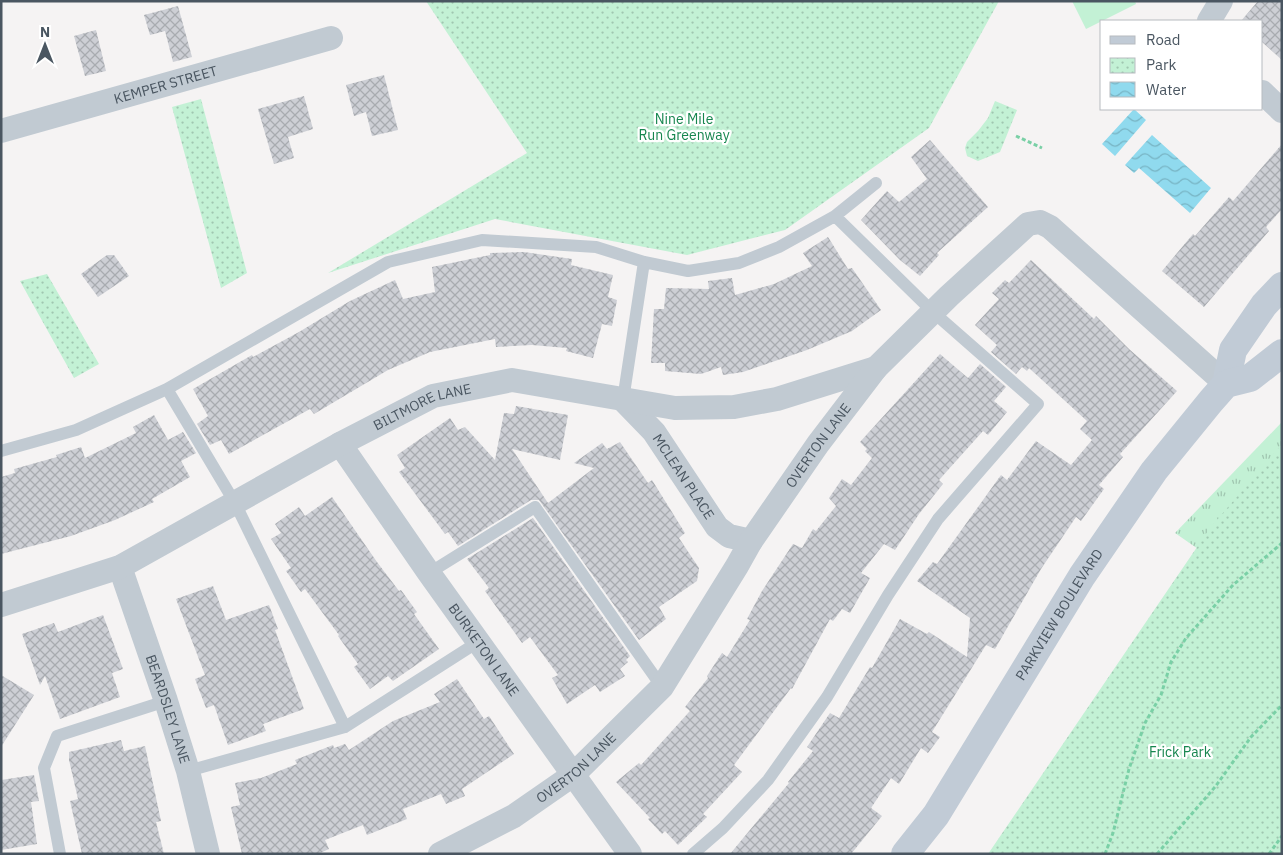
<svg xmlns="http://www.w3.org/2000/svg" width="1283" height="855" font-family="'IBM Plex Sans',sans-serif">
<style>
.grass{fill:url(#grass-tufts)}
.park{fill:url(#park-dots)}
.garden{fill:#c3f1d5}
.water{fill:url(#water-waves)}
.building{fill:url(#building-cross-hatch)}
.lines{fill:none;stroke-linecap:round;stroke-linejoin:round}
.path{stroke:#7ad0a6;stroke-width:3;stroke-dasharray:4 2.5;stroke-linecap:butt}
.lane{stroke:#c1cad2;stroke-width:12}
.street{stroke:#c1cad2;stroke-width:24}
.secondary{stroke:#c1cbd6;stroke-width:28}
.labels{text-anchor:middle;dominant-baseline:central;stroke-width:4.5;stroke-linejoin:round;paint-order:stroke}
.street-label{font-size:14px;fill:#4a5661;stroke:#fff}
.park-label{font-size:14px;fill:#17864f;stroke:#fff}
</style>
<defs>
<pattern id="grass-tufts" width="24" height="20" patternUnits="userSpaceOnUse" patternTransform="scale(1.25)"><rect width="24" height="20" fill="#c3f1d5"/><path d="M3 7l-1-3M5 7V3M7 7l1-3M15 17l-1-3M17 17v-4M19 17l1-3" fill="none" stroke="#a0c6b0"/></pattern>
<pattern id="park-dots" width="8" height="8" patternUnits="userSpaceOnUse" patternTransform="scale(1.25)"><rect width="8" height="8" fill="#c3f1d5"/><path d="M2 2h.1M6 6h.1" fill="none" stroke="#a0c6b0" stroke-width="1.8" stroke-linecap="round"/></pattern>
<pattern id="water-waves" width="16" height="10" patternUnits="userSpaceOnUse" patternTransform="scale(1.25)"><rect width="16" height="10" fill="#90daee"/><path d="M0 5q4-4 8 0t8 0" fill="none" stroke="#78b4c4"/></pattern>
<pattern id="building-cross-hatch" width="8" height="8" patternUnits="userSpaceOnUse" patternTransform="scale(1.25)"><rect width="8" height="8" fill="#cdcfd5"/><path d="M0 0l8 8M0 8l8-8" fill="none" stroke="#a8abb0"/></pattern>
</defs>
<rect width="100%" height="100%" fill="#f5f3f3"/>
<path class="grass" d="M 1282,422 L 1282,607 L 1175,533 Z"/>
<path class="park" d="M 426,1 L 999,1 L 929,128 L 785,230 L 687,255 L 495,219 L 328,273 L 527,153 Z
M 201,99 L 247,273 L 221,288 L 172,107 Z
M 995,101 L 1017,110 L 1000,152 L 978,161 L 967,156 L 965,148 L 967,142 L 978,131 L 988,118 Z
M 47,274 L 99,364 L 74,378 L 20,281 Z
M 1282,444 L 1282,854 L 988,854 L 1210,528 Z"/>
<path class="garden" d="M 1072,1 L 1135,1 L 1136,4 L 1086,29 Z"/>
<path class="water" d="M 1134,109 L 1146,120 L 1115,156 L 1102,144 Z
M 1152,135 L 1211,188 L 1190,213 L 1139,168 L 1134,173 L 1125,165 Z"/>
<path class="building" d="M 1258,1 L 1282,1 L 1282,60 L 1262,42 L 1262,21 L 1241,21 Z
M 178,6 L 192,57 L 173,62 L 165,31 L 150,35 L 144,15 Z
M 96,30 L 106,71 L 85,76 L 74,36 Z
M 384,75 L 398,130 L 372,136 L 366,112 L 354,116 L 346,85 Z
M 304,96 L 313,129 L 288,137 L 294,158 L 274,164 L 258,109 Z
M 930,140 L 988,207 L 937,253 L 939,255 L 920,276 L 900,260 L 861,220 L 887,191 L 899,202 L 927,179 L 911,157 Z
M 1282,144 L 1282,209 L 1266,227 L 1269,231 L 1204,307 L 1162,271 L 1193,234 L 1195,236 L 1229,197 L 1233,201 Z
M 828,237 L 848,269 L 852,268 L 881,310 L 852,331 L 807,350 L 743,372 L 723,375 L 721,367 L 701,374 L 665,371 L 665,363 L 651,363 L 654,309 L 664,309 L 666,288 L 709,289 L 708,281 L 732,278 L 735,295 L 774,284 L 812,266 L 803,253 Z
M 524,252 L 572,259 L 571,265 L 613,275 L 608,297 L 617,300 L 612,326 L 602,324 L 593,358 L 566,351 L 567,348 L 532,345 L 496,347 L 495,339 L 430,352 L 388,370 L 314,414 L 310,409 L 229,454 L 221,440 L 210,445 L 197,424 L 208,416 L 193,389 L 252,355 L 253,357 L 299,332 L 350,301 L 395,280 L 403,299 L 435,292 L 432,267 L 490,255 L 490,253 Z
M 107,255 L 114,255 L 129,276 L 98,297 L 81,274 Z
M 1031,260 L 1094,319 L 1096,316 L 1129,349 L 1177,391 L 1120,454 L 1123,457 L 1099,485 L 1104,489 L 1081,521 L 1076,517 L 1041,569 L 995,649 L 986,645 L 932,732 L 940,737 L 928,753 L 921,748 L 899,784 L 891,778 L 871,808 L 882,816 L 851,854 L 730,854 L 789,783 L 788,782 L 813,751 L 807,747 L 830,713 L 839,718 L 870,667 L 872,668 L 900,619 L 927,634 L 929,632 L 967,657 L 970,618 L 917,581 L 933,562 L 937,564 L 1001,475 L 1007,480 L 1036,441 L 1071,465 L 1092,440 L 1080,429 L 1087,421 L 1029,368 L 1027,371 L 1022,367 L 1016,374 L 991,352 L 997,345 L 975,325 L 999,299 L 992,293 L 1005,280 L 1009,283 Z
M 940,354 L 968,378 L 980,364 L 1006,387 L 994,401 L 1007,412 L 988,435 L 983,431 L 939,480 L 943,484 L 919,514 L 895,550 L 884,544 L 861,573 L 870,578 L 850,613 L 842,609 L 833,621 L 830,619 L 792,689 L 791,688 L 734,765 L 742,772 L 703,814 L 707,817 L 678,845 L 665,831 L 662,834 L 648,819 L 650,818 L 616,782 L 639,763 L 641,765 L 690,711 L 685,707 L 708,678 L 707,676 L 722,653 L 727,657 L 750,620 L 747,619 L 762,591 L 793,544 L 802,548 L 813,529 L 816,531 L 836,506 L 829,498 L 842,479 L 851,485 L 872,458 L 865,451 L 867,449 L 860,442 Z
M 516,406 L 568,415 L 560,460 L 512,449 L 548,503 L 594,468 L 574,463 L 602,443 L 607,449 L 620,442 L 648,483 L 652,480 L 685,533 L 679,538 L 699,568 L 697,581 L 659,607 L 666,619 L 639,640 L 539,500 L 531,500 L 458,546 L 448,532 L 445,534 L 399,472 L 405,468 L 397,455 L 450,418 L 458,430 L 465,427 L 495,460 L 504,413 L 514,414 Z
M 154,415 L 168,440 L 183,432 L 196,453 L 181,461 L 190,477 L 152,499 L 154,502 L 115,520 L 71,536 L 1,554 L 1,477 L 15,473 L 14,469 L 57,457 L 56,455 L 81,447 L 85,458 L 136,433 L 133,427 Z
M 332,497 L 377,562 L 399,591 L 401,590 L 417,612 L 414,614 L 439,649 L 393,681 L 388,676 L 370,689 L 354,667 L 358,664 L 338,636 L 339,635 L 305,589 L 301,592 L 286,571 L 291,568 L 271,539 L 281,533 L 275,524 L 299,507 L 305,516 Z
M 533,518 L 630,656 L 626,660 L 628,662 L 620,669 L 625,676 L 600,692 L 595,685 L 567,704 L 552,678 L 558,675 L 530,637 L 522,643 L 485,591 L 489,588 L 467,559 Z
M 213,586 L 226,620 L 269,605 L 278,629 L 275,630 L 304,709 L 263,724 L 266,731 L 228,745 L 214,705 L 206,708 L 195,679 L 205,675 L 176,599 Z
M 103,615 L 123,669 L 112,673 L 120,697 L 60,719 L 45,676 L 40,685 L 22,634 L 54,623 L 58,632 Z
M 1,675 L 34,695 L 1,747 Z
M 457,679 L 484,719 L 489,716 L 514,754 L 462,789 L 465,796 L 446,804 L 441,794 L 403,809 L 407,819 L 367,835 L 363,825 L 325,840 L 329,849 L 318,854 L 242,854 L 231,807 L 240,805 L 235,783 L 261,778 L 297,764 L 295,760 L 333,745 L 334,748 L 345,744 L 349,750 L 393,721 L 440,702 L 434,694 Z
M 121,740 L 124,751 L 145,746 L 161,821 L 156,822 L 164,854 L 82,854 L 70,801 L 78,799 L 69,760 L 69,752 Z
M 34,775 L 39,801 L 31,802 L 37,844 L 1,850 L 1,780 Z"/>
<g class="lines">
<path class="path" d="M 1016,136 L 1042,148
M 1105,854 L 1113,833 L 1129,769 L 1145,723 L 1161,695 L 1171,662 L 1186,638 L 1233,585 L 1282,543
M 1157,854 L 1215,787 L 1251,737 L 1282,705
M 1269,854 L 1282,836"/>
<path class="lane" d="M 623,400 L 644,262
M 1,451 L 76,430 L 167,389
M 429,573 L 535,507 L 662,687
M 345,727 L 235,503 L 167,389 L 388,262 L 482,240 L 596,247 L 644,262 L 688,271 L 739,263 L 779,247 L 835,216 L 876,183
M 188,771 L 345,727 L 478,642
M 60,854 L 44,768 L 57,736 L 166,701
M 693,854 L 723,828 L 768,780 L 827,697 L 888,595 L 938,519 L 1038,404 L 933,312 L 835,216"/>
<g class="street">
<path d="M 1209,21 L 1221,1"/>
<path d="M 1262,92 L 1282,111"/>
<path id="s1" d="M 1,131 L 331,38"/>
<path id="s2" d="M 623,400 L 654,432 L 717,527 L 729,536 L 751,541"/>
<path id="s3" d="M 340,444 L 429,573 L 630,854"/>
<path id="s4" d="M 120,567 L 166,701 L 188,771 L 208,854"/>
<path id="s5" d="M 1,605 L 120,567 L 340,444 L 433,396 L 512,380 L 675,408 L 734,407 L 777,399 L 876,368"/>
<path id="s6" d="M 440,854 L 514,816 L 573,775 L 662,687 L 737,566 L 751,541 L 818,444 L 876,368 L 949,296 L 1028,224 L 1040,222 L 1050,227 L 1226,384"/>
</g>
<g class="secondary">
<path d="M 1226,384 L 1233,350 L 1264,305 L 1282,286"/>
<path id="s7" d="M 905,854 L 936,815 L 1082,576 L 1154,471 L 1211,401 L 1226,384 L 1250,378 L 1282,353"/>
</g>
</g>
<g class="labels">
<g class="street-label">
<text stroke="none"><textPath href="#s1" startOffset="171">KEMPER STREET</textPath></text>
<text stroke="none"><textPath href="#s5" startOffset="468">BILTMORE LANE</textPath></text>
<text stroke="none"><textPath href="#s6" startOffset="568">OVERTON LANE</textPath></text>
<text stroke="none"><textPath href="#s2" startOffset="98">MCLEAN PLACE</textPath></text>
<text stroke="none"><textPath href="#s7" startOffset="285">PARKVIEW BOULEVARD</textPath></text>
<text stroke="none"><textPath href="#s3" startOffset="251">BURKETON LANE</textPath></text>
<text stroke="none"><textPath href="#s4" startOffset="150">BEARDSLEY LANE</textPath></text>
<text stroke="none"><textPath href="#s6" startOffset="162">OVERTON LANE</textPath></text>
</g>
<g class="park-label">
<text x="684" y="119">Nine Mile<tspan x="684" dy="16">Run Greenway</tspan></text>
<text x="1180" y="752">Frick Park</text>
</g>
</g>
<rect width="1283" height="855" fill="none" stroke="#4a5661" stroke-width="5"/>
<rect x="1100" y="20" width="162" height="90" fill="#ffffff" stroke="#b7bbc0"/>
<rect x="1110" y="36" width="25" height="8" fill="#c1cbd6" stroke="#b7bbc0"/>
<text x="1146" y="45" font-size="15" fill="#4a5661">Road</text>
<rect x="1110" y="58" width="25" height="15" fill="url(#park-dots)" stroke="#b7bbc0"/>
<text x="1146" y="70" font-size="15" fill="#4a5661">Park</text>
<rect x="1110" y="82" width="25" height="15" fill="url(#water-waves)" stroke="#b7bbc0"/>
<text x="1146" y="95" font-size="15" fill="#4a5661">Water</text>
<g transform="translate(45 45)" stroke="#ffffff" stroke-width="4" paint-order="stroke">
<path d="M0-4L9 19L0 12L-9 19Z" fill="#4a5661"/>
<text y="-8" font-size="14" font-weight="bold" text-anchor="middle" fill="#4a5661">N</text>
</g>
</svg>
